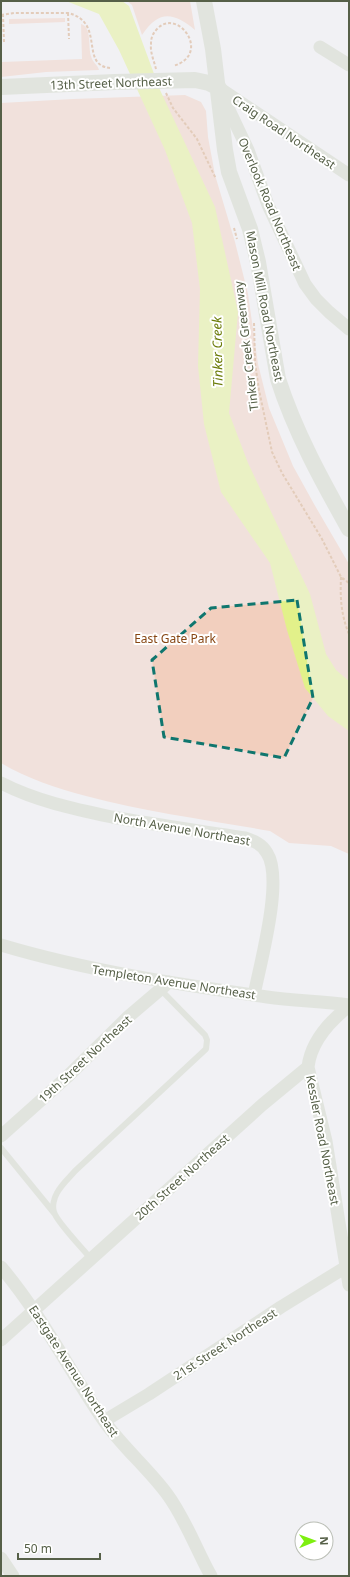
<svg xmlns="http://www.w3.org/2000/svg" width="350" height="1577" font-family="'Noto Sans',sans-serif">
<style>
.green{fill:#f2cfbe}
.water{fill:#e2f18a}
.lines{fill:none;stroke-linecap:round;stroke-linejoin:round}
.path{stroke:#d29f74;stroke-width:2;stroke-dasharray:3 2;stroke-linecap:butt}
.service{stroke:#cfd6c4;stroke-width:6}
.minor{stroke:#cfd6c4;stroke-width:13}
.tertiary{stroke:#cfd6c4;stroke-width:16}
.marked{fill:none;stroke:#0f766e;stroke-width:3;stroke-dasharray:8 5;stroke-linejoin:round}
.labels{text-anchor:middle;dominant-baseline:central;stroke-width:4;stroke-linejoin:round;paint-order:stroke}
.street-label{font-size:12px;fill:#566048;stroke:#fff}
.park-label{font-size:12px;fill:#874613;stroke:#fff}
.water-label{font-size:13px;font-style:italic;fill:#6b7c09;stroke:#fff}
</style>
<rect width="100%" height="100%" fill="#f1f1f4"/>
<path class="green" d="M 127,1 L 190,1 L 195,30 C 173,12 159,10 142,35 L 132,5 Z
M 65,18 L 65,22 L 9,24 L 9,19 Z
M 81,24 C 92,27 88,47 91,56 C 92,62 98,65 99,70 L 46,72 L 1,77 L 1,46 L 2,62 L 82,59 Z
M 185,95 L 201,102 L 206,111 L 208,137 L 215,175 L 235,242 L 248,294 L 258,364 L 269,408 L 293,466 L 314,504 L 349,564 L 349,854 L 331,846 L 289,843 L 270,831 C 208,820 146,812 86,796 C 56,788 28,779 1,763 L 1,103 L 73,99 Z"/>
<path class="water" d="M 66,1 L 122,1 L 129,6 L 160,90 L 215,207 L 238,312 L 229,413 L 248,463 L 310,594 L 326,654 L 336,670 L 349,681 L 349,731 L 328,716 L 305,688 L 287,630 L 270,563 L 221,492 L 204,424 L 198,366 L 200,289 L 192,223 L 165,150 L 119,50 L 99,14 Z"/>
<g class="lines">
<path class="path" d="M 68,13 L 69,39
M 3,14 L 4,42
M 1,15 L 14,13 L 68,13 C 106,22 79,65 110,68
M 156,69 C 154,61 150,52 151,44 C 151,37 153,33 158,28 C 179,8 212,55 173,66
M 166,93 L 173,108 L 197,139 L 216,179
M 234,228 L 237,239
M 254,323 L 255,363 L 259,390 L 272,452 L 282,473 L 322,539 L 341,577 L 349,583
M 341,577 C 340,597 341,615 349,634"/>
<path class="service" d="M 1,1148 L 54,1213
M 91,1259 C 84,1250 56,1221 54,1212 C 52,1206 54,1198 57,1193 C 61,1185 69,1178 75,1171 L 206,1049 L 207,1040 L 205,1035 L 160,989"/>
<path class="minor" d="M 320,47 L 349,65
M 219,88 L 349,175
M 221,93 L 248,150 L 268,205 L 305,284 L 316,299 L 329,312 L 349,329
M 1,783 C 36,801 74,809 112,817 C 156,825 201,831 245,838 C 254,841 262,844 267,853 C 284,879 260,964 254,995
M 1,945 C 88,971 177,984 267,997 C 294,1001 322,1001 349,1005
M 308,1067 L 326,1141 L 349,1285
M 1,1136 L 67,1077 L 128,1017 L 169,982
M 1,1267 C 40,1313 68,1368 102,1418 C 121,1446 147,1467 167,1494 C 185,1518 196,1549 211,1576
M 1,1340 L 262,1105 L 308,1067 C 311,1041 330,1021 349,1006
M 104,1421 L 149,1394 L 281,1307 L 346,1267
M 1,1558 L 13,1576"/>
<path class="tertiary" d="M 204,1 L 213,49 L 225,150 L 229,172 L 250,229 L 258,262 L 278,379 C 295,432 322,481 349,529
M 1,87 L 115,82 L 195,80 L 209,83 L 219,88"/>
</g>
<path d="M0 0H350V1577H0ZM 297,600 L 313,698 L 284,758 L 164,737 L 152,660 L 211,608 Z" fill="#f1f1f4" fill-opacity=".55" fill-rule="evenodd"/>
<path class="marked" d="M 297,600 L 313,698 L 284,758 L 164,737 L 152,660 L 211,608 Z"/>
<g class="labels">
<g class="street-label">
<text transform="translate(111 83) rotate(-2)">13th Street Northeast</text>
<text transform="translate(284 132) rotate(34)">Craig Road Northeast</text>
<text transform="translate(270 204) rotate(67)">Overlook Road Northeast</text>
<text transform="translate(265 306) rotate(79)">Mason Mill Road Northeast</text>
<text transform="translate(246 346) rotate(-97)">Tinker Creek Greenway</text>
<text transform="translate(182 829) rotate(10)">North Avenue Northeast</text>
<text transform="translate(174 982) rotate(9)">Templeton Avenue Northeast</text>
<text transform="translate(85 1059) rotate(-43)">19th Street Northeast</text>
<text transform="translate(323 1140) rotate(79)">Kessler Road Northeast</text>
<text transform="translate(182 1177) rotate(-42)">20th Street Northeast</text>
<text transform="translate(225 1344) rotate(-33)">21st Street Northeast</text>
<text transform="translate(74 1371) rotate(57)">Eastgate Avenue Northeast</text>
</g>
<g class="park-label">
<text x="175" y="638">East Gate Park</text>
</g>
<g class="water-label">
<text transform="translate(217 352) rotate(-91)">Tinker Creek</text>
</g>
</g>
<rect width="350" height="1577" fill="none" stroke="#566048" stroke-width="4"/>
<g transform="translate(314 1541) rotate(89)"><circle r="19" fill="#ffffff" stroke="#bbbfb6"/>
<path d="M0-3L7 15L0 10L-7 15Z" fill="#7eef10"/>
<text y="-6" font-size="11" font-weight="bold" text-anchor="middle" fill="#566048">N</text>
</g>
<path d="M18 1553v6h82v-6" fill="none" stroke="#566048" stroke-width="2"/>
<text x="24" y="1553" font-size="12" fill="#566048" stroke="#ffffff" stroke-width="3" paint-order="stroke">50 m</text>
</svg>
